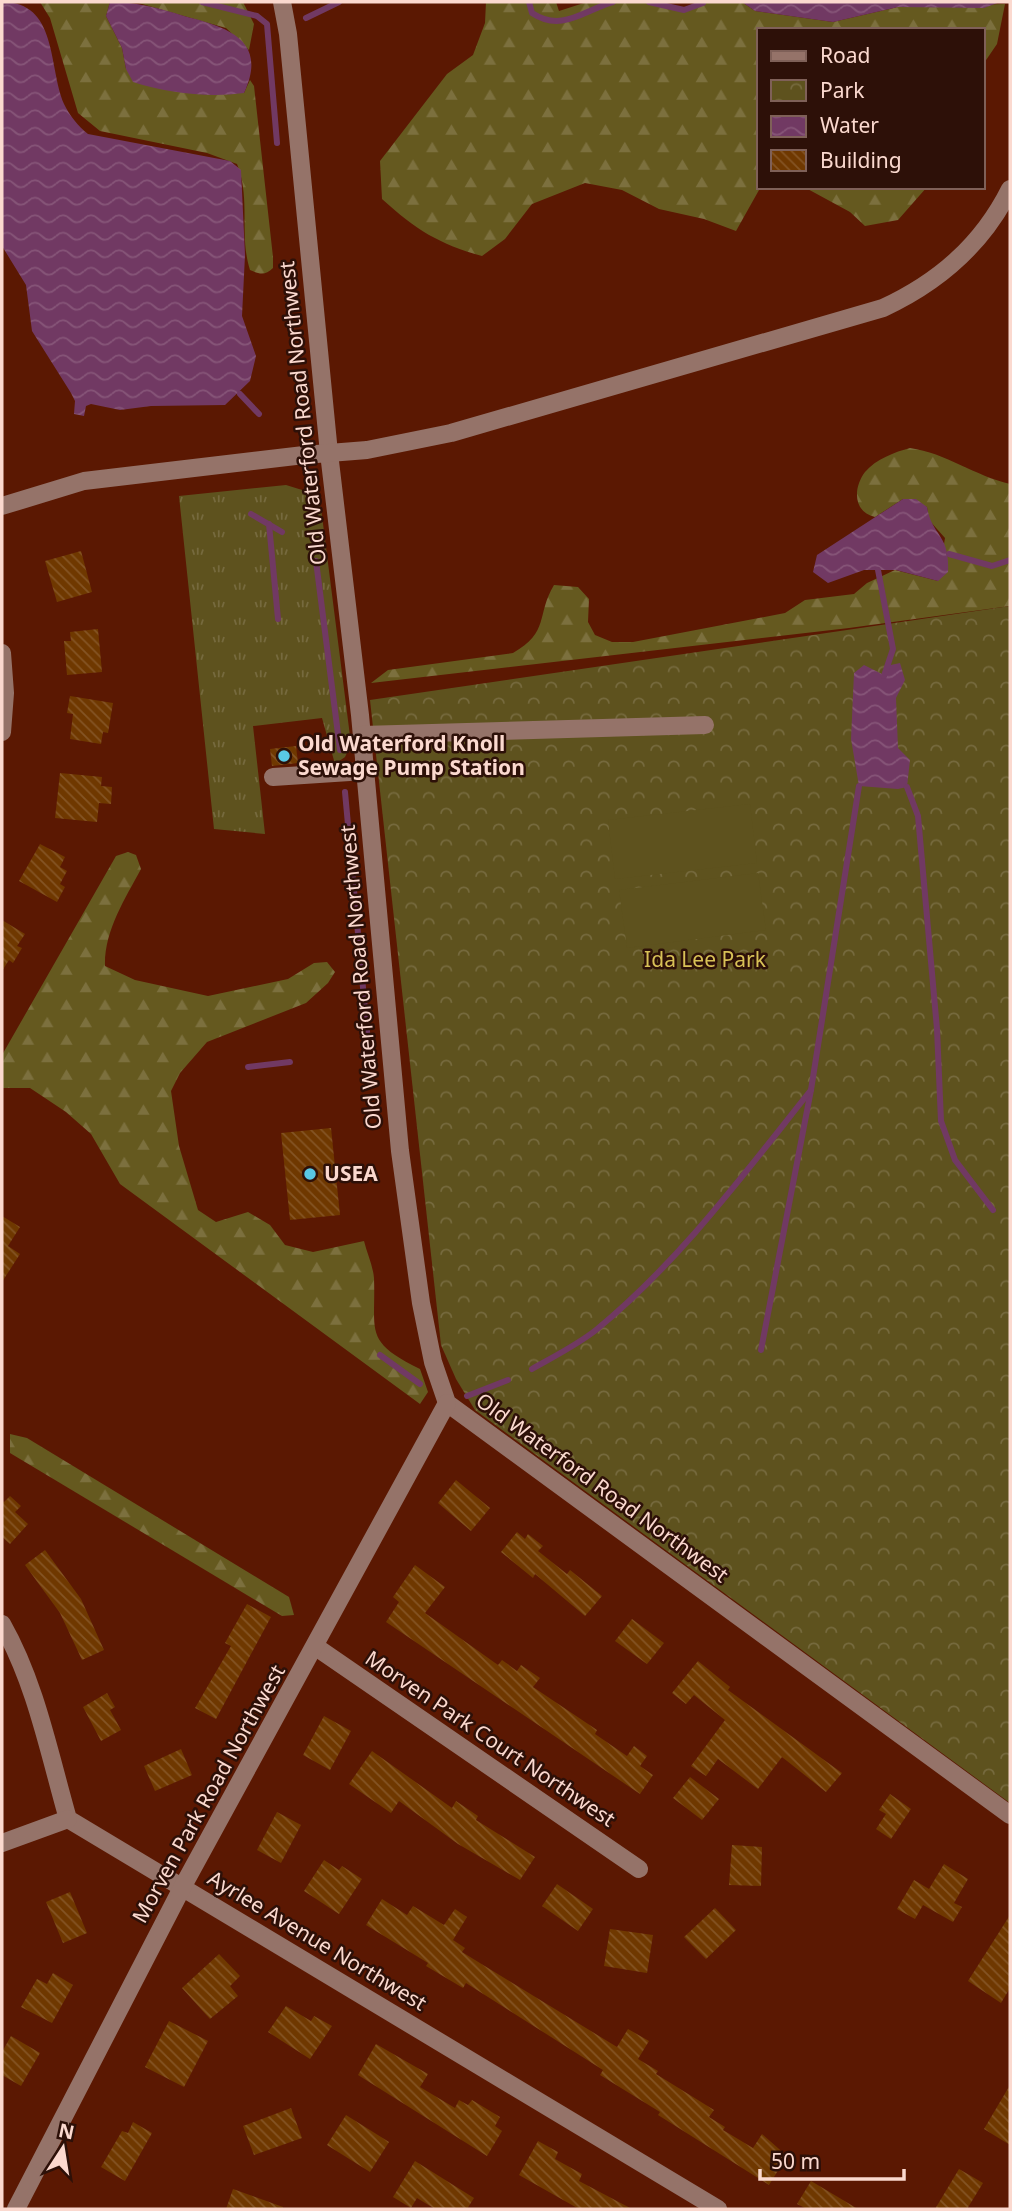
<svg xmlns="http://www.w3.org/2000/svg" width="1012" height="2211" viewBox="0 0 1012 2211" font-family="'Noto Sans',sans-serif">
<defs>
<pattern id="grass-tufts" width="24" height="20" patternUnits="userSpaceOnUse" patternTransform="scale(1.75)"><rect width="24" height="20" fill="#5e521e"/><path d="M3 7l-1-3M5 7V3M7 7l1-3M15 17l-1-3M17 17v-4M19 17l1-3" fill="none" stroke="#766a3e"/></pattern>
<pattern id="forest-firs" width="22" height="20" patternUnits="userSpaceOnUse" patternTransform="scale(1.75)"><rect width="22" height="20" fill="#65591f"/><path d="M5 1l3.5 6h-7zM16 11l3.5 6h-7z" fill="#7c703e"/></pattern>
<pattern id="park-crowns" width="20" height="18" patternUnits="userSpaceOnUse" patternTransform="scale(1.75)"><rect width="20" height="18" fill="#5e521e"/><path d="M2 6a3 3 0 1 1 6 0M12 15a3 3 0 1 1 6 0" fill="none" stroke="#766a3e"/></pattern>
<pattern id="water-waves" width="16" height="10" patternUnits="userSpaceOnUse" patternTransform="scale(1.75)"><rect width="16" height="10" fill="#713963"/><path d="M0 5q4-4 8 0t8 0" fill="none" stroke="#865578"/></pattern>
<pattern id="building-back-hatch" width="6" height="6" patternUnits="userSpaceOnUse" patternTransform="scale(1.75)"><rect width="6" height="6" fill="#6f3800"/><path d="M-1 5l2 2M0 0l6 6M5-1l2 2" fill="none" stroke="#845424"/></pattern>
</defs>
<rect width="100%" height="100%" fill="#5b1802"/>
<path fill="url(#grass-tufts)" d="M 286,485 L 315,494 L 321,508 L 351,744 L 345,757 L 335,764 L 322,718 L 253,726 L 265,834 L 214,829 L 179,496 Z"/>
<g fill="url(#forest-firs)">
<path d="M 40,2 L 110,2 L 106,16 L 122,48 L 126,69 L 244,93 L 250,80 L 254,86 L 273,257 L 273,268 C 265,276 259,274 250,270 C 239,236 251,198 237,164 L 207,153 L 100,131 L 78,113 L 50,18 Z"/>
<path d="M 135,2 L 243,2 L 254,24 L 249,50 L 226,28 Z"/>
<path d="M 486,2 L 556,2 L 559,11 L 587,2 L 653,2 L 684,10 L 707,2 L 742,2 L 755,11 L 833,22 L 898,7 L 1005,4 L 997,44 L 982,66 L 982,30 L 758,30 L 758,187 L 770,187 L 759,190 L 736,231 L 704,219 L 659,209 L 622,190 L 585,183 L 532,204 L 505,239 L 482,256 C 439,244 416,230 382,199 L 380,161 L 447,74 L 473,55 L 485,23 Z"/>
<path d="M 804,187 L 927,187 L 898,220 L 865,226 L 850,212 Z"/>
<path d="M 910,448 C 946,453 975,476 1010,484 L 1010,606 L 849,628 L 371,683 L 388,670 L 513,653 C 550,632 536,615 554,585 L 578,587 L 589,599 L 588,622 L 595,635 L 612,642 L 633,642 L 785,613 L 805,600 L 854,594 L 867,583 L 895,570 L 938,581 L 945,538 L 929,520 L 927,507 L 903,499 L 875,517 C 853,512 853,488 865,472 C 876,459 895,452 910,448 Z"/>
<path d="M 128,852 L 136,855 L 141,869 C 125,899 104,931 105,966 L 135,980 L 208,996 L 288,979 L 314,963 L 327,962 L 335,972 L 328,983 L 306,1003 L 207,1042 L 180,1073 L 171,1091 L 179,1146 L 198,1210 L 216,1222 L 248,1212 L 270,1225 L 285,1245 L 313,1252 L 364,1241 C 367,1253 373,1266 374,1278 C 376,1332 363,1341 420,1369 L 428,1392 L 420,1404 L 120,1184 L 91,1134 L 66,1112 L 30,1088 L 2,1088 L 2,1055 L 116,856 Z"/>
<path d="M 10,1434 L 27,1438 L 289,1597 L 294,1615 L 282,1616 L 10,1453 Z"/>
</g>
<path fill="url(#park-crowns)" d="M 1010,606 L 1010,1803 L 475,1410 L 456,1379 L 441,1345 L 370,700 Z"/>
<g fill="#5e521e">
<path d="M 750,804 L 757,863 L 615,879 L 608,820 Z"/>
<path d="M 758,873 L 766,930 L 627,948 L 619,890 Z"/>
</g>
<g fill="url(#water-waves)">
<path d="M 2,2 C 58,2 48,66 64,104 C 70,116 78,126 88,134 L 230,161 L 241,170 L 245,255 L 242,316 L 256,356 L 250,381 L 225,405 L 151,406 L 120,410 L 91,404 L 86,406 L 84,416 L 74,414 L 75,401 L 71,393 L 32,331 L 26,285 L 2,246 Z"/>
<path d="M 110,2 C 136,2 159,8 184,16 C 226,27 269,39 244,93 C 208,98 168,93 133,82 L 126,69 L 122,48 L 106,16 Z"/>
<path d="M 742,2 L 1000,2 L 984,8 L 898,7 L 833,22 L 755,11 Z"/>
<path d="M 903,499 L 916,499 L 927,507 C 932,537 950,533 948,572 L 938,581 L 896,570 L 864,570 L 828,583 L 813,572 L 817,555 Z"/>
<path d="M 900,663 L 905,680 L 896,698 L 898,748 L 910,760 L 907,787 L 898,789 L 859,786 L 851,739 L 854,673 L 864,665 L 884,675 L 886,666 Z"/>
</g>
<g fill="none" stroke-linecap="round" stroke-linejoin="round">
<g stroke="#713963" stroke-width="6">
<path d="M 202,2 L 257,16 L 267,24 L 277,143"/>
<path d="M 529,2 L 532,13 C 562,33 584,10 613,2"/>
<path d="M 649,2 L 684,10 L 703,3"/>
<path d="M 306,18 L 339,2"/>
<path d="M 240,394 L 259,414"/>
<path d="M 251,514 L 282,532"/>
<path d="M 269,524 L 278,619"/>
<path d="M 949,554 L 992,566 L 1010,560"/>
<path d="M 316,561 L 340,750"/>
<path d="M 878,570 L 893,649 L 884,676"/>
<path d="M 907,787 L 918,816 L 937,1029 L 941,1121 L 955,1160 L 993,1210"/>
<path d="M 345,792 L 368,1042"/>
<path d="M 248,1067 L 290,1062"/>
<path d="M 761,1350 L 811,1090 L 859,786"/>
<path d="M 380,1355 L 420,1384"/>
<path d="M 532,1369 C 553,1357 577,1345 596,1330 C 679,1262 744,1174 811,1090"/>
<path d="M 467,1396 L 508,1380"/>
</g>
</g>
<g fill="url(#building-back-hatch)">
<path d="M 81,551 L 92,592 L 57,602 L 45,561 Z"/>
<path d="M 98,629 L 102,672 L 67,675 L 64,641 L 71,641 L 70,632 Z"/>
<path d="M 70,696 L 113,703 L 108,733 L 103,732 L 101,744 L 70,739 L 73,714 L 67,713 Z"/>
<path d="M 296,746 L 298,763 L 272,766 L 270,749 Z"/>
<path d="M 60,773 L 102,777 L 101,786 L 112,787 L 111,804 L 99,803 L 97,822 L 55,818 Z"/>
<path d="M 40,844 L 65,857 L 60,867 L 67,871 L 60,884 L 65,887 L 57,902 L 19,881 Z"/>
<path d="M 2,920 L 25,934 L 17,946 L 22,948 L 13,963 L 9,960 L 2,971 Z"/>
<path d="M 331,1128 L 340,1215 L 290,1220 L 281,1133 Z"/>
<path d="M 2,1216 L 20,1227 L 8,1246 L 20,1254 L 2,1282 Z"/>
<path d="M 456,1480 L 490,1508 L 471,1531 L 438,1503 Z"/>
<path d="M 10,1496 L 21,1506 L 15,1512 L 28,1524 L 10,1544 L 2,1537 L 2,1500 L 4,1502 Z"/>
<path d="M 517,1532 L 525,1539 L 528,1534 L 543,1546 L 538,1551 L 567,1574 L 570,1570 L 602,1596 L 585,1616 L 535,1574 L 533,1578 L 501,1552 Z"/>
<path d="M 45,1550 L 81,1599 L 104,1650 L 82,1660 L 60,1613 L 25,1565 Z"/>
<path d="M 415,1565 L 445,1587 L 425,1613 L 498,1665 L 502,1660 L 517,1671 L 521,1665 L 540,1678 L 533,1687 L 597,1730 L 595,1734 L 627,1756 L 634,1746 L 647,1756 L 640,1766 L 653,1775 L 640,1794 L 386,1622 L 399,1602 L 393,1597 Z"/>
<path d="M 247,1604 L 271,1617 L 216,1719 L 195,1708 L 231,1646 L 225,1643 Z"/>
<path d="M 632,1619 L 664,1643 L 647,1664 L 615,1641 Z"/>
<path d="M 698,1661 L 730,1687 L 728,1690 L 842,1773 L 826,1792 L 782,1757 L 758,1789 L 718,1759 L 706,1776 L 691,1766 L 725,1720 L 694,1695 L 686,1704 L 672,1693 Z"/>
<path d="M 107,1693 L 115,1707 L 110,1710 L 121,1730 L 101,1741 L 83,1707 Z"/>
<path d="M 324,1716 L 351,1731 L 330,1770 L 303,1755 Z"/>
<path d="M 181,1749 L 192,1775 L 155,1791 L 144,1766 Z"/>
<path d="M 372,1751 L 452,1808 L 456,1801 L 478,1816 L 476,1820 L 535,1857 L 520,1880 L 458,1844 L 399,1801 L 391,1813 L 349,1784 Z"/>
<path d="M 690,1777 L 719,1799 L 702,1820 L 673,1798 Z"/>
<path d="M 890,1794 L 911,1809 L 891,1839 L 876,1829 L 886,1814 L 879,1810 Z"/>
<path d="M 277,1812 L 301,1825 L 281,1863 L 257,1850 Z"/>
<path d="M 732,1845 L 762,1847 L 761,1886 L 729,1885 Z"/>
<path d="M 324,1860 L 339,1870 L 342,1866 L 362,1879 L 339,1914 L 304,1891 Z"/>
<path d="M 944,1864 L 968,1879 L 954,1903 L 962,1907 L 953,1922 L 923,1905 L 915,1919 L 897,1909 L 914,1880 L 929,1889 Z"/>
<path d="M 557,1884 L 593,1909 L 578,1931 L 542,1906 Z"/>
<path d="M 70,1892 L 87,1933 L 63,1943 L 46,1902 Z"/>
<path d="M 382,1899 L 407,1915 L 413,1906 L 444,1925 L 455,1909 L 467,1917 L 453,1940 L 465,1948 L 462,1952 L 617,2047 L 628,2029 L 649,2041 L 638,2059 L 658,2071 L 656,2074 L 714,2110 L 709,2117 L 725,2127 L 723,2130 L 753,2148 L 762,2134 L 787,2156 L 769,2185 L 658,2115 L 660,2112 L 600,2075 L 603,2070 L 466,1983 L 463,1988 L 426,1966 L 428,1963 L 366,1925 Z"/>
<path d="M 715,1908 L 736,1930 L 706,1959 L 684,1937 Z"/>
<path d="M 1010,1915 L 1010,1988 L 1001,2003 L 968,1981 Z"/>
<path d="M 610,1929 L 653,1935 L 647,1973 L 604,1966 Z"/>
<path d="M 219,1954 L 240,1976 L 230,1986 L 238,1996 L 210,2019 L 182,1988 Z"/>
<path d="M 53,1973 L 73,1985 L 52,2023 L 21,2007 L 37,1979 L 47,1984 Z"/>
<path d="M 286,2006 L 311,2021 L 314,2016 L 332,2026 L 310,2059 L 268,2032 Z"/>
<path d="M 169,2021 L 208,2041 L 184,2087 L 145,2067 Z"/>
<path d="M 11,2036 L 40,2053 L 21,2086 L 2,2075 L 2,2052 Z"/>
<path d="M 376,2044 L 428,2074 L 420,2087 L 455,2108 L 459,2100 L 468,2105 L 472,2100 L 500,2117 L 495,2126 L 502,2131 L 487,2156 L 358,2075 Z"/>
<path d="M 1010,2085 L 1010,2145 L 984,2129 Z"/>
<path d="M 291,2108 L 302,2138 L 254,2155 L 243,2126 Z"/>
<path d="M 346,2115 L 389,2142 L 370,2172 L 327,2145 Z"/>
<path d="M 133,2122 L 152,2133 L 125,2181 L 101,2167 L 122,2131 L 128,2133 Z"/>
<path d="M 538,2141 L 558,2152 L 555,2159 L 582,2174 L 579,2181 L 632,2209 L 579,2209 L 519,2175 Z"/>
<path d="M 415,2161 L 474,2198 L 467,2209 L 435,2209 L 417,2198 L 411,2208 L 393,2197 Z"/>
<path d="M 959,2169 L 983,2183 L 967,2209 L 935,2209 Z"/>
<path d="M 811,2181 L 858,2209 L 807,2209 L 797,2204 Z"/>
<path d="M 233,2189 L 283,2207 L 283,2209 L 226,2209 Z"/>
</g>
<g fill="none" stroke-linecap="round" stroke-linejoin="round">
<g stroke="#957369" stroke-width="18">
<path d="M 282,2 L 288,34 L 329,453 L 360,715 L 400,1151 L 421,1303 L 433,1362 L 447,1403 L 1010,1815"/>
<path d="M 2,506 L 84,481 L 304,455 L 367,450 L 451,433 L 883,308 C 939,282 982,245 1010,189"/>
<path d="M 2,653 L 5,693 L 2,732"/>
<path d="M 362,735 L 705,725"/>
<path d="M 273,777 L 365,771"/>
<path d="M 2,1624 C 36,1684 49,1753 68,1819 L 718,2209"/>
<path d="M 316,1647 L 639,1869"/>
<path d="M 2,1843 L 68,1819"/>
<path d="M 16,2209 L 183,1886 L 447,1403"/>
</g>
</g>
<g fill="#59c8e4" stroke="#2d1008" stroke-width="2.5">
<circle cx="284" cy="756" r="7"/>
<circle cx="310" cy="1174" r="7"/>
</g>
<g text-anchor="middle" stroke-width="5" stroke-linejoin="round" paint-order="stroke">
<g font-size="21" fill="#fbd9cf" stroke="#2d1008">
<text transform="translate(303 413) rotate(-96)" y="7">Old Waterford Road Northwest</text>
<text transform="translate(361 977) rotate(-95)" y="7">Old Waterford Road Northwest</text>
<text transform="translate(602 1488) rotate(36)" y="7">Old Waterford Road Northwest</text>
<text transform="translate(490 1739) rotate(34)" y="7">Morven Park Court Northwest</text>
<text transform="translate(209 1794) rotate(-61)" y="7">Morven Park Road Northwest</text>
<text transform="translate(317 1941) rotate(31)" y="7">Ayrlee Avenue Northwest</text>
</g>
<g font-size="21" font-weight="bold" fill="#fbd9cf" stroke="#2d1008" text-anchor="start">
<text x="298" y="751">Old Waterford Knoll<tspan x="298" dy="24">Sewage Pump Station</tspan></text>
<text x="324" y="1181">USEA</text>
</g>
<g font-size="21" fill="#d8c157" stroke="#2d1008">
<text x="705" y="967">Ida Lee Park</text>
</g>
</g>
<rect width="1012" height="2211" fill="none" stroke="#fbd9cf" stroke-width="7"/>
<rect x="757" y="28" width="228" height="161" fill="#2d1008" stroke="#7f6058" stroke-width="2"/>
<rect x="771" y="51" width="35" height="10" fill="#957369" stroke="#7f6058" stroke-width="2"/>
<text x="820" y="63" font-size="21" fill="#fbd9cf">Road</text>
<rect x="771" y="80" width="35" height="21" fill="url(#park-crowns)" stroke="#7f6058" stroke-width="2"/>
<text x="820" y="98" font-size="21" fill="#fbd9cf">Park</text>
<rect x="771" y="116" width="35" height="21" fill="url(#water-waves)" stroke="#7f6058" stroke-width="2"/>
<text x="820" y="133" font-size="21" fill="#fbd9cf">Water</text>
<rect x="771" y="150" width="35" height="21" fill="url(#building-back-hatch)" stroke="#7f6058" stroke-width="2"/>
<text x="820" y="168" font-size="21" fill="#fbd9cf">Building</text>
<g transform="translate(63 2148) rotate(12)" stroke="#2d1008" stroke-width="5" paint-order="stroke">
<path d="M0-5L12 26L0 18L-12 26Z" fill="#fbd9cf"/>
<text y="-10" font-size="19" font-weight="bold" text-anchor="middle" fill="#fbd9cf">N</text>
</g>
<path d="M760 2169v10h144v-10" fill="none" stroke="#fbd9cf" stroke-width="3.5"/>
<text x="771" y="2169" font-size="21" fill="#fbd9cf" stroke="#2d1008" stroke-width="5" paint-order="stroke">50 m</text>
</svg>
